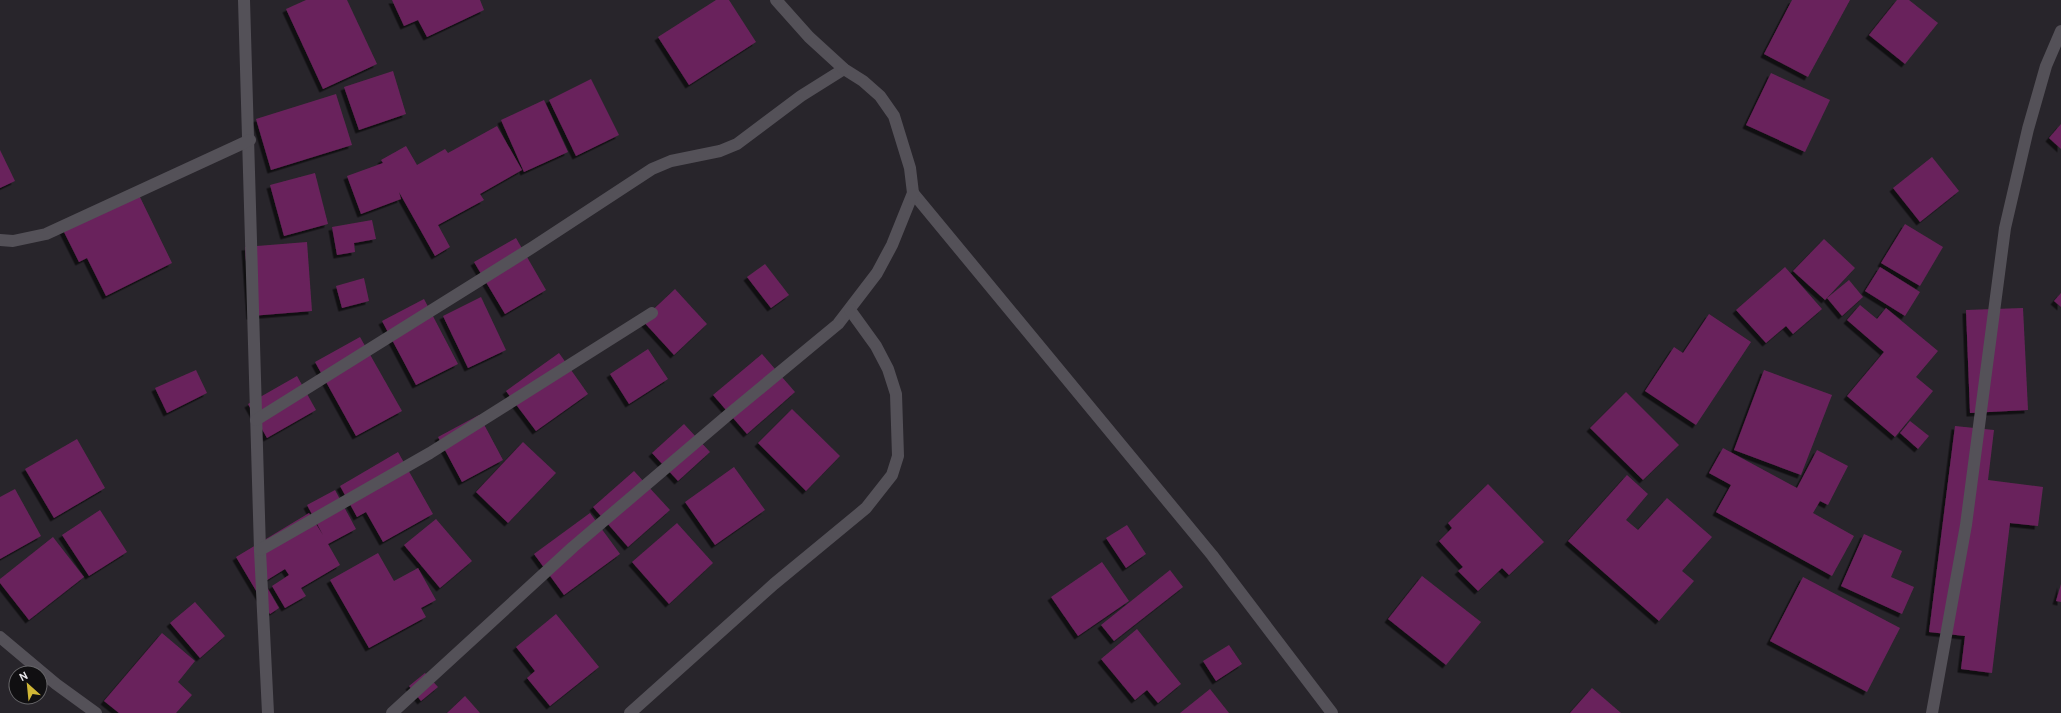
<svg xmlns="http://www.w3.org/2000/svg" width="2061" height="713" viewBox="0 0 2061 713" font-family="Cabin,sans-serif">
<defs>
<filter id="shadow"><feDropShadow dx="-3.5" dy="3.5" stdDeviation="0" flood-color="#0009"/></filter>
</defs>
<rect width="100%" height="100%" fill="#28252b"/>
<g fill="#69245b" filter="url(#shadow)">
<path d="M 306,0 L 347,0 L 377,64 L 323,89 L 286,9 Z"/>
<path d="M 392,0 L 480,0 L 484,10 L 427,37 L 418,20 L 404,26 Z"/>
<path d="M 716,0 L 729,0 L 756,42 L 689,85 L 658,37 Z"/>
<path d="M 1792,0 L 1850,0 L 1808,77 L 1764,54 Z"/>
<path d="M 1897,0 L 1909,0 L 1938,23 L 1905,64 L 1869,35 Z"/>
<path d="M 393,71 L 406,114 L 359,130 L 344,87 Z"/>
<path d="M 1771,73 L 1830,100 L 1805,152 L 1746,125 Z"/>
<path d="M 591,79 L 619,135 L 576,156 L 549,100 Z"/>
<path d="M 336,94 L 352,145 L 271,170 L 256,119 Z"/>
<path d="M 544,100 L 568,152 L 524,172 L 501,120 Z"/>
<path d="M 2061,124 L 2061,149 L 2049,138 Z"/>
<path d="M 497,126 L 522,170 L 480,194 L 484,200 L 438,225 L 450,247 L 435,256 L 399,192 L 401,199 L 361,214 L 347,176 L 383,163 L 381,160 L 406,146 L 417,165 L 445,149 L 448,153 Z"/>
<path d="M 0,150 L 15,181 L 0,188 Z"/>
<path d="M 1932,157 L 1959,191 L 1920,222 L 1893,188 Z"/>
<path d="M 315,173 L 328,224 L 284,236 L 270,185 Z"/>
<path d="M 138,193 L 172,263 L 106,296 L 87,258 L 79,262 L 63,230 Z"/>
<path d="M 372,220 L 376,239 L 354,243 L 355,252 L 337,255 L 332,227 Z"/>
<path d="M 1905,224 L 1943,247 L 1920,286 L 1881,263 Z"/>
<path d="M 516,238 L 546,290 L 505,314 L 474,262 Z"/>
<path d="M 1824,239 L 1855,268 L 1825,300 L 1793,271 Z"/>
<path d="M 307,242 L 312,311 L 250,316 L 245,247 Z"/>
<path d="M 765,264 L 789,295 L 771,308 L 747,277 Z"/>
<path d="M 1785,267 L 1822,309 L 1793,334 L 1786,326 L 1766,343 L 1736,310 Z"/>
<path d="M 1880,267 L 1920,292 L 1905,316 L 1865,291 Z"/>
<path d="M 364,278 L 369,301 L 342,308 L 336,286 Z"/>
<path d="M 1849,280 L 1863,297 L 1842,316 L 1827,298 Z"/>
<path d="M 675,289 L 707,324 L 674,355 L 642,320 Z"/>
<path d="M 2061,293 L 2061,307 L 2054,301 Z"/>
<path d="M 481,297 L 506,350 L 468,368 L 443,316 Z"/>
<path d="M 424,299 L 458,364 L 416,385 L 382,321 Z"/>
<path d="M 1860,305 L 1877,319 L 1886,308 L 1938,351 L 1916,377 L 1933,391 L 1895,437 L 1847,396 L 1884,352 L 1847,320 Z"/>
<path d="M 2023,308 L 2028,410 L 1970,413 L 1966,310 Z"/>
<path d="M 1709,314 L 1751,342 L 1696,425 L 1645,391 L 1674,347 L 1683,353 Z"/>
<path d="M 360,337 L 402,411 L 356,436 L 315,362 Z"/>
<path d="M 648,349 L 668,379 L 629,404 L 610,374 Z"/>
<path d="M 559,353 L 588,394 L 536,431 L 506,391 Z"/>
<path d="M 762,354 L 795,392 L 747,434 L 713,395 Z"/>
<path d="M 196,370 L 207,393 L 167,413 L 155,388 Z"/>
<path d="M 1764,370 L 1832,395 L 1801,475 L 1734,450 Z"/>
<path d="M 297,376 L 316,410 L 267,438 L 248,404 Z"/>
<path d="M 1626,392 L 1679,445 L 1643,480 L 1590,428 Z"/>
<path d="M 792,409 L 840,456 L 806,491 L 758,443 Z"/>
<path d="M 479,415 L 503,460 L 462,482 L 438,437 Z"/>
<path d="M 1910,421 L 1929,436 L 1918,449 L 1900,433 Z"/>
<path d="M 684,424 L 710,452 L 678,481 L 652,453 Z"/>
<path d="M 1955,426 L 1994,430 L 1988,480 L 2043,487 L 2038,526 L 2010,523 L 1992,673 L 1961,669 L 1965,636 L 1929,632 Z"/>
<path d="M 77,439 L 105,488 L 54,518 L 25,469 Z"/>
<path d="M 523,442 L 556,473 L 508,523 L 476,492 Z"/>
<path d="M 1723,448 L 1797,488 L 1817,450 L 1848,466 L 1828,505 L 1820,501 L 1813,513 L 1854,536 L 1832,576 L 1716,512 L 1731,485 L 1709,473 Z"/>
<path d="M 398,452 L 433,514 L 383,542 L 366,512 L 357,517 L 340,486 Z"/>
<path d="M 734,467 L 765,510 L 715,545 L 685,502 Z"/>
<path d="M 634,471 L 670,510 L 628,547 L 593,507 Z"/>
<path d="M 1627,475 L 1648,494 L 1626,520 L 1638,530 L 1667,498 L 1712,537 L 1682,571 L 1694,581 L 1659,621 L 1568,541 Z"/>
<path d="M 1488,484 L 1544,542 L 1509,575 L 1502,568 L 1478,591 L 1458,571 L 1463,567 L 1439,541 L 1452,528 L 1448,523 Z"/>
<path d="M 15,489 L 41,536 L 0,559 L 0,497 Z"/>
<path d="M 335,490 L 356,529 L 328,544 L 340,565 L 301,588 L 306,596 L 285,608 L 272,586 L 289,575 L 285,569 L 264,582 L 279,608 L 270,614 L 236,557 L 309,513 L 323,535 L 307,505 Z"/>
<path d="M 100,510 L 127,552 L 89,576 L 62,535 Z"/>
<path d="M 590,513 L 620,554 L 564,595 L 534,554 Z"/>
<path d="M 436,519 L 472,561 L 440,588 L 404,545 Z"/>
<path d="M 677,523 L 713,563 L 669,604 L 632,562 Z"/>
<path d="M 1127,525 L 1146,554 L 1126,568 L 1106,538 Z"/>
<path d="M 1864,534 L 1902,551 L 1891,577 L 1914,587 L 1902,614 L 1841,586 Z"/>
<path d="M 53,537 L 84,577 L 29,620 L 0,583 L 0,579 Z"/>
<path d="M 378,553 L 394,581 L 418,568 L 436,600 L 421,608 L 426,617 L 369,648 L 330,580 Z"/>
<path d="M 1102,562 L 1129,601 L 1078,636 L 1051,597 Z"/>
<path d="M 1170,570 L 1183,587 L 1114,641 L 1101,625 Z"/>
<path d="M 1422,576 L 1481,622 L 1446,665 L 1388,619 Z"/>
<path d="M 1803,577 L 1900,628 L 1867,692 L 1770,641 Z"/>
<path d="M 2061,584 L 2061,602 L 2056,601 Z"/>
<path d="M 195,602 L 225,636 L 200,658 L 170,623 Z"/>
<path d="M 556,614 L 599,667 L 550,706 L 527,678 L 535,671 L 516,647 Z"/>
<path d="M 1137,629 L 1181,684 L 1158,703 L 1147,690 L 1135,700 L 1101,659 Z"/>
<path d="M 162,633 L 195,661 L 178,682 L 192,695 L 176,713 L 119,713 L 104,701 Z"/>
<path d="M 1229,645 L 1242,664 L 1216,681 L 1203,661 Z"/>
<path d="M 425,673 L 438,687 L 421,701 L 409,686 Z"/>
<path d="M 1592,688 L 1621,713 L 1570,713 Z"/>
<path d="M 1210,689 L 1229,713 L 1180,713 Z"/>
<path d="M 465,696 L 480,713 L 447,713 Z"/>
</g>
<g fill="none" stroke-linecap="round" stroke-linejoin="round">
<g stroke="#545158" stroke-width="12">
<path d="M 244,0 L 260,550 L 268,713"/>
<path d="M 913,193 L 1212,555 L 1332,713"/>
<path d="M 0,240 L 13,241 L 46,234 L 250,140"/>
<path d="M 256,420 L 533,247 L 652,169 L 671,161 L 720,151 L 737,144 L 801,96 L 844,69"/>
<path d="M 260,550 L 430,453 L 652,313"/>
<path d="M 0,637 L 56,684 L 96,713"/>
<path d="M 392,713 L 573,547 L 728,415 L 838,324 L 877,273 L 892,245 L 913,193 L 910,168 L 894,116 L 880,96 L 863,81 L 844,69 L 809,37 L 776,0"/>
<path d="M 630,713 L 774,584 L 866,508 L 892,475 L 898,456 L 896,394 L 888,369 L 876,346 L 850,310"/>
<path d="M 1932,713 L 1966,525 L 2005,228 L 2028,129 L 2046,66 L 2061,31"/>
</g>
</g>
<g transform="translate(28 685) rotate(333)"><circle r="19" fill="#100f11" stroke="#666568"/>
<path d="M0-3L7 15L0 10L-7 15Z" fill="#d0b736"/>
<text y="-6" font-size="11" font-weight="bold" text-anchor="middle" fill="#e8e6ea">N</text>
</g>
</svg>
